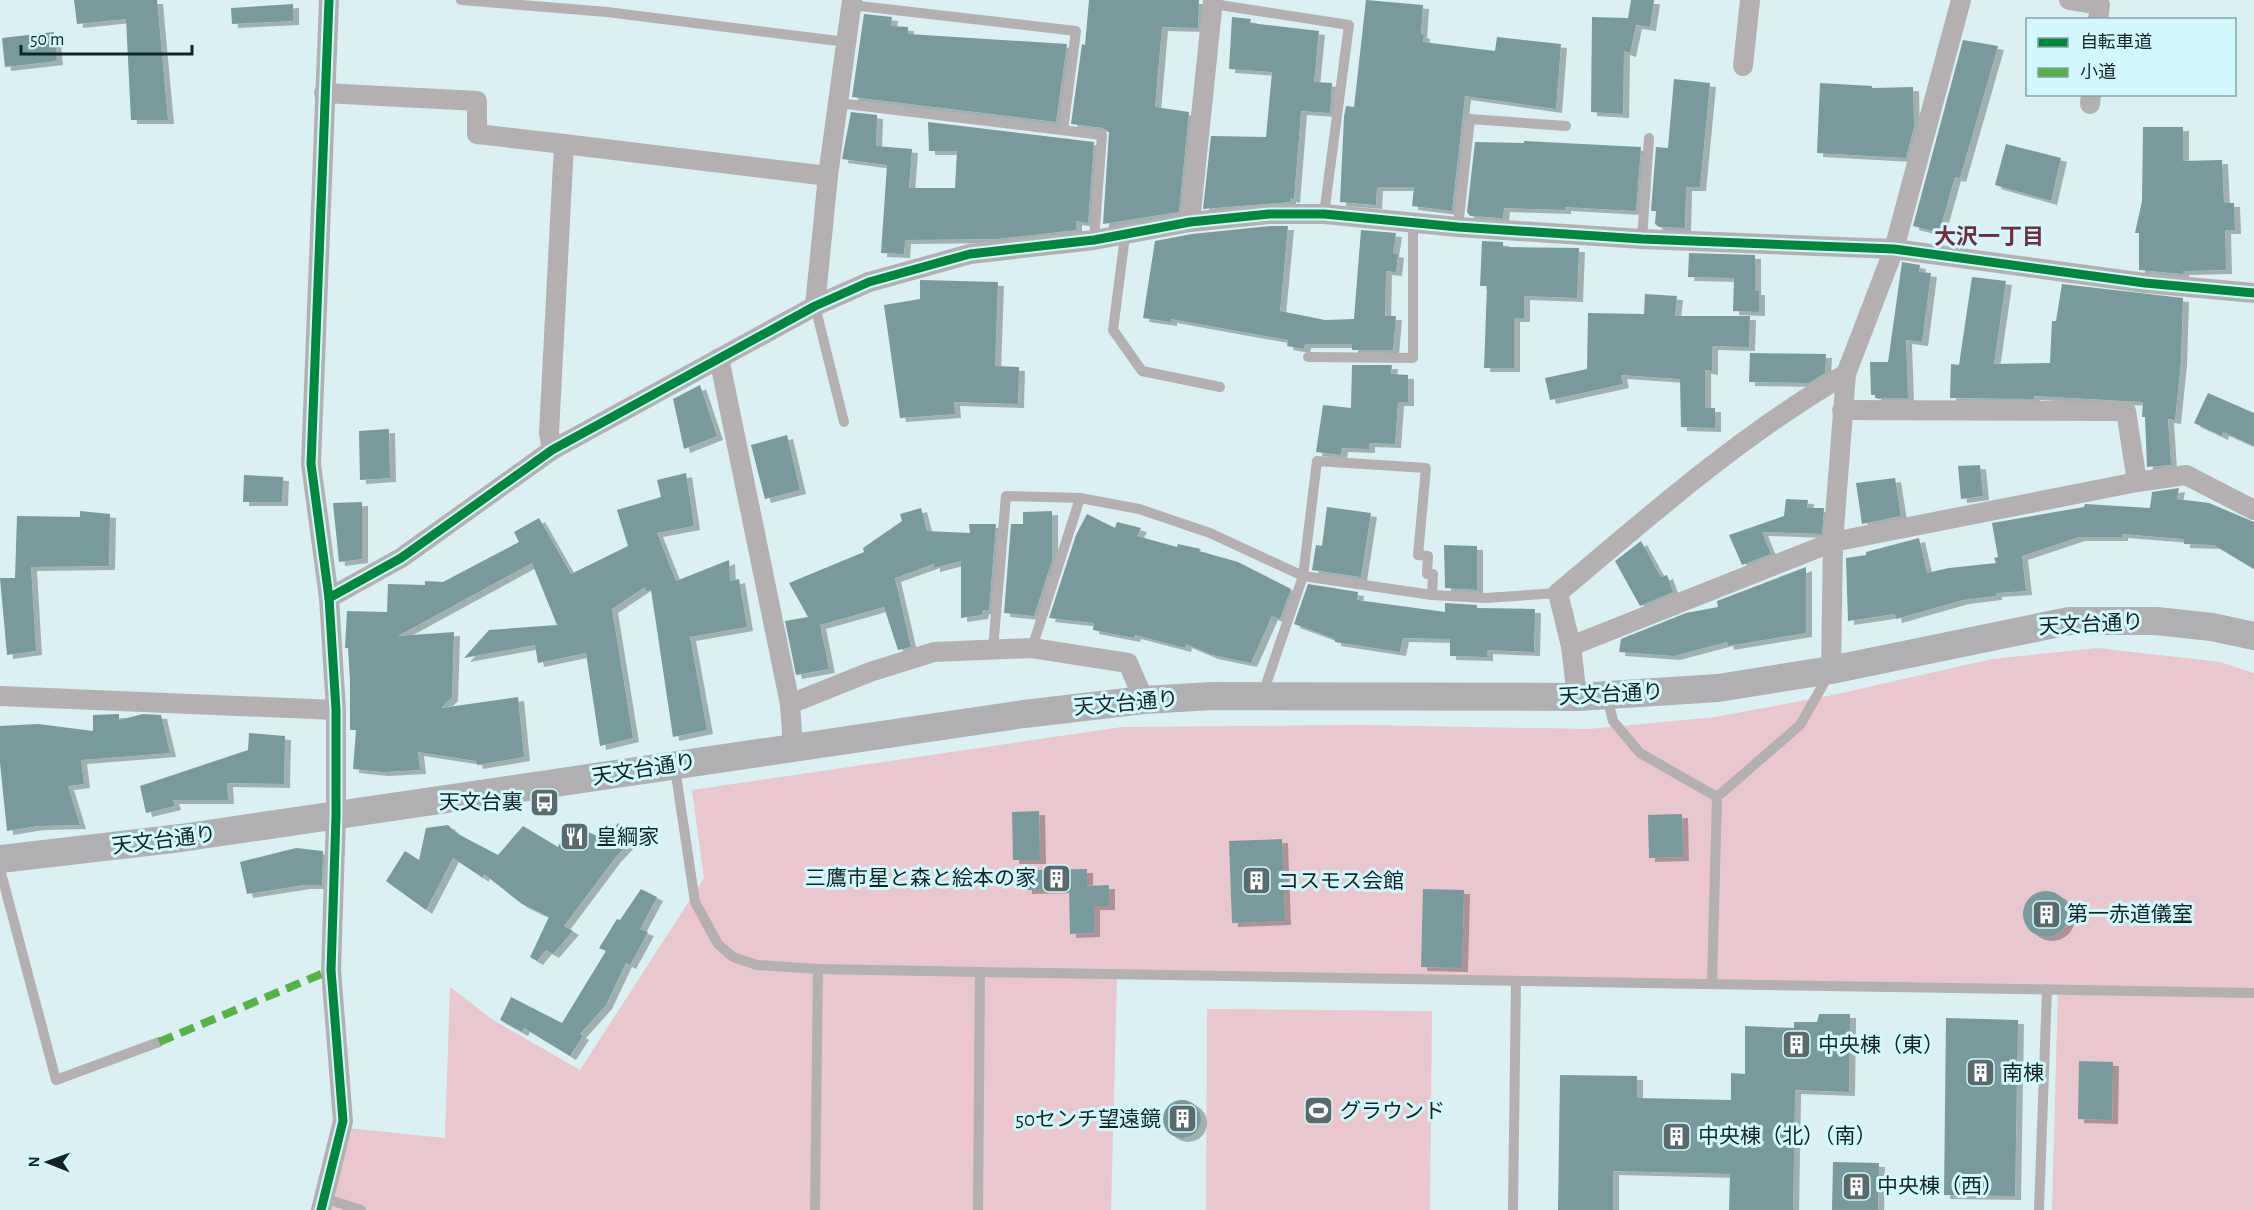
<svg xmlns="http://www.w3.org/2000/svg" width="2254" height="1210" viewBox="0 0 2254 1210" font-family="'Alegreya Sans','Noto Sans JP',sans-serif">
<defs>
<filter id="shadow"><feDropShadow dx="6" dy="4" stdDeviation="0" flood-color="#0004"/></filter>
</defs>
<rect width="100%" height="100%" fill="#daf0f2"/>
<g fill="#eac6ce">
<path d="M 2098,648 L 2220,662 L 2254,673 L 2254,1210 L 2052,1210 L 2058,989 L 1117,977 L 1111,1210 L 326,1210 L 347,1128 L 445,1138 L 450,987 L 493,1020 L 580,1070 L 704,878 L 692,790 L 1122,727 L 1362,725 L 1589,729 L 1715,717 L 1833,695 L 1992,659 Z"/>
<path d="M 1207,1009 L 1432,1011 L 1430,1210 L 1206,1210 Z"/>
</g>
<g fill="#799a9c" filter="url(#shadow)">
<path d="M 74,0 L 157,0 L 168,120 L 131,120 L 126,19 L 77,24 Z"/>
<path d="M 1089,0 L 1199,0 L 1198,28 L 1162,27 L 1155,107 L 1189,112 L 1179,212 L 1103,224 L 1109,132 L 1103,128 L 1071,124 L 1082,44 L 1085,45 Z"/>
<path d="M 1366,0 L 1423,5 L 1421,34 L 1424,35 L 1423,42 L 1495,51 L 1497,37 L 1561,44 L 1556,109 L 1465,96 L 1452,211 L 1412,206 L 1414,187 L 1377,187 L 1376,205 L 1340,202 L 1344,117 L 1346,106 L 1354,107 Z"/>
<path d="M 1631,0 L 1654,0 L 1650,27 L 1636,25 L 1630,53 L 1624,51 L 1623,114 L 1591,112 L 1592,17 L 1628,18 Z"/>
<path d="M 293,4 L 293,21 L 232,24 L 231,8 Z"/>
<path d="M 864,14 L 892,17 L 891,26 L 908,27 L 908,34 L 1067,44 L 1056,122 L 852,97 Z"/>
<path d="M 1232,17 L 1251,19 L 1250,23 L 1319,31 L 1314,82 L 1332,83 L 1330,113 L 1301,111 L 1294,199 L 1290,198 L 1290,202 L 1203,209 L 1211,136 L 1266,137 L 1272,72 L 1229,69 Z"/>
<path d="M 54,32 L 57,61 L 5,67 L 2,38 Z"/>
<path d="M 1963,40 L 1998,46 L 1960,178 L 1955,177 L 1939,233 L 1913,226 Z"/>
<path d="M 1674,79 L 1710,83 L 1700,187 L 1686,187 L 1685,228 L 1659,227 L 1655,224 L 1656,211 L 1651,211 L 1656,147 L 1668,148 Z"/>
<path d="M 1820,83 L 1872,86 L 1872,88 L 1913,87 L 1914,127 L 1906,158 L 1817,153 Z"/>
<path d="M 851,112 L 877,115 L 876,146 L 912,149 L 909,188 L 955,188 L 957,151 L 929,151 L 928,122 L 1094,142 L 1088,223 L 1076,221 L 1076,230 L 997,239 L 905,240 L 904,254 L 881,253 L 887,165 L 842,159 Z"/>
<path d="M 2143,127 L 2183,127 L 2183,161 L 2222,160 L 2224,203 L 2234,203 L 2235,230 L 2225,230 L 2226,270 L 2183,271 L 2183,274 L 2139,270 L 2139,233 L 2135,233 L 2142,201 Z"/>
<path d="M 1524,141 L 1641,147 L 1636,211 L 1565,207 L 1565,210 L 1504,208 L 1503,218 L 1470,216 L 1467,212 L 1475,142 L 1524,143 Z"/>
<path d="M 2006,144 L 2061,158 L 2051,201 L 1995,185 Z"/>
<path d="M 1270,226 L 1288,226 L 1280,311 L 1325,320 L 1354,319 L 1361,230 L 1396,233 L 1393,253 L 1398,254 L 1396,272 L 1386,271 L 1385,316 L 1396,316 L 1393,350 L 1352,350 L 1352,344 L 1305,344 L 1304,349 L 1287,346 L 1288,340 L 1171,319 L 1171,322 L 1143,318 L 1155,241 L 1192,234 Z"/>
<path d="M 1482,241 L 1503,242 L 1503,247 L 1579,248 L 1577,298 L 1524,296 L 1524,318 L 1514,318 L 1514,368 L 1484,368 L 1487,286 L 1480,286 Z"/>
<path d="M 1689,253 L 1755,255 L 1755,291 L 1759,291 L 1759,312 L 1733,311 L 1734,278 L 1688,277 Z"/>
<path d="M 1902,262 L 1920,265 L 1919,272 L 1931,273 L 1922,342 L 1906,340 L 1908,398 L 1875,398 L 1875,395 L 1871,395 L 1870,362 L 1888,362 Z"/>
<path d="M 1972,277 L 2006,281 L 1994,364 L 2050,363 L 2052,321 L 2056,321 L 2062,284 L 2183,298 L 2181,361 L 2175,420 L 2168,419 L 2171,465 L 2147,467 L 2145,417 L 2142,417 L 2143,402 L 2034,396 L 2034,399 L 1950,398 L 1951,364 L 1959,365 Z"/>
<path d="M 920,280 L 998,282 L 995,366 L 1019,367 L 1018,404 L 954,402 L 955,414 L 900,418 L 884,305 L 920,299 Z"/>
<path d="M 1645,294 L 1677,296 L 1675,316 L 1750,316 L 1749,347 L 1712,346 L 1712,371 L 1705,370 L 1705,408 L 1715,408 L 1715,428 L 1681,427 L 1680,379 L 1621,375 L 1623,384 L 1550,400 L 1545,378 L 1587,369 L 1588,313 L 1644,314 Z"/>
<path d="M 1750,353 L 1826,354 L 1825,373 L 1809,383 L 1749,382 Z"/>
<path d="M 1352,365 L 1392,365 L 1391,374 L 1408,375 L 1408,402 L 1398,402 L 1395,444 L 1369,443 L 1369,449 L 1342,448 L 1341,455 L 1316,452 L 1323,405 L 1351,408 Z"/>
<path d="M 700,385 L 717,436 L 684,449 L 673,399 Z"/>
<path d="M 2208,393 L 2254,413 L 2254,446 L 2223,432 L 2222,436 L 2194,423 Z"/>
<path d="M 389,429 L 390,478 L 360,480 L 359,431 Z"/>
<path d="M 787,435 L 800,490 L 765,499 L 751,445 Z"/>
<path d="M 1980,465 L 1983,496 L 1961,499 L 1958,466 Z"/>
<path d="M 686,473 L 694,526 L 657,533 L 676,581 L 729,560 L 730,581 L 739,579 L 747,627 L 690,637 L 707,730 L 673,737 L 651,590 L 646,592 L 645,587 L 612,609 L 633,738 L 600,746 L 586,653 L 538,663 L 535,645 L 464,658 L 489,630 L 557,625 L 532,563 L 398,636 L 454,632 L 452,697 L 441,708 L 518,697 L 524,757 L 477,765 L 476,761 L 418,752 L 420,770 L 382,772 L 353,769 L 356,730 L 350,730 L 350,680 L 348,648 L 345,648 L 347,611 L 387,612 L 388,584 L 425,585 L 425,581 L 443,582 L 519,542 L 514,532 L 539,518 L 571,574 L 628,546 L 617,510 L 661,497 L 657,480 Z"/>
<path d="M 244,475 L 283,477 L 282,502 L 243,502 Z"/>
<path d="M 1895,478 L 1901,516 L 1862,524 L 1856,483 Z"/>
<path d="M 2179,488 L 2177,499 L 2209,503 L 2254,522 L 2254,569 L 2214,545 L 2184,544 L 2184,539 L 2122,534 L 2122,537 L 2079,537 L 2022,556 L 2026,591 L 1996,593 L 1996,596 L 1963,600 L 1896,619 L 1895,614 L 1848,621 L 1846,558 L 1866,555 L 1866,552 L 1919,538 L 1927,573 L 1949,568 L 1996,563 L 1994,558 L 1998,557 L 1992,523 L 2084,507 L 2085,504 L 2150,508 L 2152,492 Z"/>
<path d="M 1786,499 L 1808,500 L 1807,508 L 1824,508 L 1822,534 L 1762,532 L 1771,554 L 1742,565 L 1729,535 L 1784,516 Z"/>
<path d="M 362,502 L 362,559 L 339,562 L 333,503 Z"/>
<path d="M 1327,507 L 1371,513 L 1361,577 L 1312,570 L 1316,545 L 1322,546 Z"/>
<path d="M 921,508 L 927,531 L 970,533 L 969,524 L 996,524 L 989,611 L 983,610 L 982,615 L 961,618 L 961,561 L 934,568 L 934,564 L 895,578 L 911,647 L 898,650 L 884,607 L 820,625 L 829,669 L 796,675 L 785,621 L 808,617 L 789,583 L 864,552 L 863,548 L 902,521 L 900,514 Z"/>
<path d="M 80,511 L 110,514 L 109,566 L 31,567 L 36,651 L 7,655 L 0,578 L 15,578 L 17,516 L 80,517 Z"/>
<path d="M 1052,511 L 1052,561 L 1034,616 L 1004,613 L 1011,524 L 1023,524 L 1023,512 Z"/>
<path d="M 1087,514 L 1115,528 L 1117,522 L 1141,528 L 1137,536 L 1177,547 L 1178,544 L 1201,549 L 1199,551 L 1238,562 L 1291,589 L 1280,619 L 1272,616 L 1251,663 L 1212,655 L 1186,644 L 1185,648 L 1135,635 L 1134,638 L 1093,630 L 1094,623 L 1049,618 L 1076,535 Z"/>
<path d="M 1641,541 L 1661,577 L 1667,575 L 1673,592 L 1640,606 L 1615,561 Z"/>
<path d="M 1444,545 L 1477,546 L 1477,590 L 1445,588 Z"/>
<path d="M 1806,567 L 1806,633 L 1728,646 L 1727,642 L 1674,656 L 1619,652 L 1621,639 L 1686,613 L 1718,607 L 1717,601 Z"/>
<path d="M 1308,584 L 1358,592 L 1357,600 L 1445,612 L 1445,603 L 1477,605 L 1477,608 L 1535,609 L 1534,652 L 1487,650 L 1487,657 L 1450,656 L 1450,639 L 1403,638 L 1400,652 L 1335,642 L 1335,639 L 1294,624 Z"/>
<path d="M 119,714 L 119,720 L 143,714 L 161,715 L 170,753 L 81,760 L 84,784 L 68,786 L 80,825 L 38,826 L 7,831 L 0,763 L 0,726 L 38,724 L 93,731 L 93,715 Z"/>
<path d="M 249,733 L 285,736 L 284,784 L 227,783 L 228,800 L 173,800 L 175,806 L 146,813 L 140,786 L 248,750 Z"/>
<path d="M 1039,811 L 1040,860 L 1013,860 L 1012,812 Z"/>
<path d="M 1682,814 L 1683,857 L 1649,858 L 1648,815 Z"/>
<path d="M 618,823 L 634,838 L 615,858 L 564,926 L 573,931 L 553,954 L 546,950 L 537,961 L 530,957 L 549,917 L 522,904 L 484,874 L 483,878 L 453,858 L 426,910 L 386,881 L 405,851 L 419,860 L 426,828 L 448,825 L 456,833 L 498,855 L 523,826 L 558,847 L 570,824 L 606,840 Z"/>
<path d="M 1282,839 L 1285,921 L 1232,923 L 1229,841 Z"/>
<path d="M 296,848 L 323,851 L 322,885 L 304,885 L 247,894 L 240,862 Z"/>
<path d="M 1087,869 L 1087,886 L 1109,885 L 1109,906 L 1094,906 L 1094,933 L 1070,934 L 1069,889 L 1026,890 L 1026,870 Z"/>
<path d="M 641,889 L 657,897 L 640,929 L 648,932 L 630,965 L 626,963 L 606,1005 L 580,1034 L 583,1036 L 570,1056 L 524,1028 L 522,1032 L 500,1020 L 511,997 L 562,1023 L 606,951 L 599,948 L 617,919 L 620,920 Z"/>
<path d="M 1423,889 L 1464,890 L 1462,968 L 1421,967 Z"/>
<circle cx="2046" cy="914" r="23"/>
<path d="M 1819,1014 L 1850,1014 L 1849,1092 L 1795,1090 L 1793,1210 L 1729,1210 L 1730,1174 L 1613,1171 L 1613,1210 L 1558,1210 L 1560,1075 L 1637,1076 L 1637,1098 L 1731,1100 L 1731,1073 L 1745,1074 L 1745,1026 L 1794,1028 L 1794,1022 L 1817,1022 Z"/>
<path d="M 1946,1018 L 2018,1020 L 2015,1196 L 1944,1195 Z"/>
<path d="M 2079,1061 L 2113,1062 L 2112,1120 L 2078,1119 Z"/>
<circle cx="1182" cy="1119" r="19"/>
<path d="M 1833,1162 L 1879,1163 L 1878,1210 L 1832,1210 Z"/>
</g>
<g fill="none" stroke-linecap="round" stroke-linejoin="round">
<g stroke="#b4afb1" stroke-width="10">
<path d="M 461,0 L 607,12 L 846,42"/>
<path d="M 1213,4 L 1349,25 L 1324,214"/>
<path d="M 851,5 L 1076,31 L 1063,130"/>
<path d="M 838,103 L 1102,135 L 1094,240"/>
<path d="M 1458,227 L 1470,119 L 1566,126"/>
<path d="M 1125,236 L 1113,330 L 1142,371 L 1220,387"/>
<path d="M 1642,239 L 1649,138"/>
<path d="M 815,306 L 844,422"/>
<path d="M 1308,357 L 1413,358 L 1413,223"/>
<path d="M 1032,648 L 1080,498"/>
<path d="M 993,649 L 1006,496 L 1080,498 L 1139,509 L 1210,533 L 1303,576 L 1432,595 L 1486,598 L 1558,593"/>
<path d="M 1263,693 L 1303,576 L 1317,461 L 1426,468 L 1418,555 L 1428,556 L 1427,574 L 1433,574 L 1432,595"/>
<path d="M 1607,696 L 1613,721 L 1640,753 L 1717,797"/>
<path d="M 675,768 L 695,902 L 718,944 L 733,957 L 757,965 L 818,969 L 980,972 L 978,1210"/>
<path d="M 0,869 L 56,1080 L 159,1042"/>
<path d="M 980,972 L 2254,993"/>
<path d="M 1712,984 L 1717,797 L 1800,725 L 1828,676"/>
<path d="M 324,1198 L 361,1210"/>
<path d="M 815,1210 L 818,969"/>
<path d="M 1513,1210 L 1516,981"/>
<path d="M 2039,1210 L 2047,989"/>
</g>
<g stroke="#b4afb1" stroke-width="20">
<path d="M 2069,0 L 2100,5 L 2098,20"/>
<path d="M 1743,66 L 1750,0"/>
<path d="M 324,93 L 477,101 L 477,134 L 564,144 L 549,433 L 552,450"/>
<path d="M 2090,104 L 2091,94"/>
<path d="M 564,144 L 828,176"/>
<path d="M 1190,222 L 1213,0"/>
<path d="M 815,306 L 828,176 L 852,0"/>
<path d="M 719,358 L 790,704 L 793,748"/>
<path d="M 1842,410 L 2126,411 L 2137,482"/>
<path d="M 329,598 L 401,558 L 552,450 L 815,306 L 869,282 L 970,254 L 1094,240 L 1190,222 L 1269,214 L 1324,214 L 1458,227 L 1642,239 L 1894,249 L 2145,283 L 2254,293"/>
<path d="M 1571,646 L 1833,542 L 2137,482 L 2186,475 L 2254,510"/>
<path d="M 1831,670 L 1833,542 L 1846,374 L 1894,249 L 1961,0"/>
<path d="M 0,696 L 336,710"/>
<path d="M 1577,697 L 1571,646 L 1558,593 C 1649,516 1744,433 1846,374"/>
<path d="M 790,704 L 870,672 L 934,652 L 1032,648 L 1128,663 L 1144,700"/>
<path d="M 321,1210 L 343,1121 L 331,970 L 336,816 L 336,710 L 329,598 L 311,464 L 329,0"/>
</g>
<path stroke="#b0afb1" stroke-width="28" d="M 0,859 L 181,838 L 1024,714 L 1144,700 L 1213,696 L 1577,697 L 1718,688 L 1831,670 L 2069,621 L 2156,621 L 2212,627 L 2254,636"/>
<path stroke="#55b245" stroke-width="8" stroke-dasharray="15 8" stroke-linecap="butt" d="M 159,1042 L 331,970"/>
<defs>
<g id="cycleway">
<path d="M 329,598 L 401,558 L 552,450 L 815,306 L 869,282 L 970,254 L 1094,240 L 1190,222 L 1269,214 L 1324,214 L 1458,227 L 1642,239 L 1894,249 L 2145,283 L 2254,293"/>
<path d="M 321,1210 L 343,1121 L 331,970 L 336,816 L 336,710 L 329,598 L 311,464 L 329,0"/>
</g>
</defs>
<use href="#cycleway" stroke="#d0f8fd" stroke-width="13"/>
<use href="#cycleway" stroke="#00873e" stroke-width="9"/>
</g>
<defs>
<symbol id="bus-square" viewBox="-11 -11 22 22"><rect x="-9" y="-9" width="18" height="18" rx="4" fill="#596b6d" stroke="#d0f8fd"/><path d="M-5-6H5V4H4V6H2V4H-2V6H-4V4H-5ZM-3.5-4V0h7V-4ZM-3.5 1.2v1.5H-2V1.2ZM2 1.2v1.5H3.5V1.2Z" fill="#fff"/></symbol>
<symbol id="restaurant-square" viewBox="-11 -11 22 22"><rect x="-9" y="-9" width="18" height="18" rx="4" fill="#596b6d" stroke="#d0f8fd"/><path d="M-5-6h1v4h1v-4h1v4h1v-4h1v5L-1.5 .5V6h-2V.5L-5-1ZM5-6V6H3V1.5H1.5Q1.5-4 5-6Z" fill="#fff"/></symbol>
<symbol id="building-square" viewBox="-11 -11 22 22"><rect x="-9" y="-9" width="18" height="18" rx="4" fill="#596b6d" stroke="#d0f8fd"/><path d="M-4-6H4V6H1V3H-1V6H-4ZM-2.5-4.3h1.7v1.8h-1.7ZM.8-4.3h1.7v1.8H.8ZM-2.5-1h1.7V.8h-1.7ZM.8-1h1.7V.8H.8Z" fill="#fff"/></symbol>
<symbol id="stadium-square" viewBox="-11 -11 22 22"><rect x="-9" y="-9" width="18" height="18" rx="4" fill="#596b6d" stroke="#d0f8fd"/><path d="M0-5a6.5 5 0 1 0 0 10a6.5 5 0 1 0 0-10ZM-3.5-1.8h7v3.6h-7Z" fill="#fff"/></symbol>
</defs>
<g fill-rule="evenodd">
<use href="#bus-square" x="528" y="786" width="33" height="33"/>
<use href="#restaurant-square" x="558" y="820" width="33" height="33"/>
<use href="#building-square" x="1040" y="862" width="33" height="33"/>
<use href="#building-square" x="1240" y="864" width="33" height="33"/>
<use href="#building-square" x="2030" y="898" width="33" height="33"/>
<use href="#building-square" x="1780" y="1028" width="33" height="33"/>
<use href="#building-square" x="1964" y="1056" width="33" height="33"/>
<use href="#stadium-square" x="1302" y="1094" width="33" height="33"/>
<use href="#building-square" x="1166" y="1102" width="33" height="33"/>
<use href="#building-square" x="1660" y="1120" width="33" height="33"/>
<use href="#building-square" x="1840" y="1170" width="33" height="33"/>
</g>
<g text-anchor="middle" stroke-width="6" stroke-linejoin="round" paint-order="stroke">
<g font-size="21" fill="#142425" stroke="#d0f8fd">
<text transform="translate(2091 624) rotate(-3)" y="7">天文台通り</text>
<text transform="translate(1611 694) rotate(-3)" y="7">天文台通り</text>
<text transform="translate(1126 703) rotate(-5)" y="7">天文台通り</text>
<text transform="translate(644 769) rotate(-9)" y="7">天文台通り</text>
<text transform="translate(164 840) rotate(-7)" y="7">天文台通り</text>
</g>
<g font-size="21" fill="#142425" stroke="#d0f8fd" text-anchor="start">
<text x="523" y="809" text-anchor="end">天文台裏</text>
<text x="596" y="844">皇綱家</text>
<text x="1036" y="885" text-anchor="end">三鷹市星と森と絵本の家</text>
<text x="1278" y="888">コスモス会館</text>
<text x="2067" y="921">第一赤道儀室</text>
<text x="1818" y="1052">中央棟（東）</text>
<text x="2002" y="1080">南棟</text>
<text x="1340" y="1118">グラウンド</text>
<text x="1161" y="1126" text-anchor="end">50センチ望遠鏡</text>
<text x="1698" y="1143">中央棟（北）（南）</text>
<text x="1877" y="1193">中央棟（西）</text>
</g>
<g font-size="22" font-weight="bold" fill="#722c3b" stroke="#d0f8fd">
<text x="1989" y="244">大沢一丁目</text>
</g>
</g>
<rect x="2026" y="18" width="210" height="78" fill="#d0f8fd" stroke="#85a3a7" stroke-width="1.5"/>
<rect x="2038" y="38" width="30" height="9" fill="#00873e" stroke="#85a3a7" stroke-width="1.5"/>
<text x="2080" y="48" font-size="18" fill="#142425">自転車道</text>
<rect x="2038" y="68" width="30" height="9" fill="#55b245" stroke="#85a3a7" stroke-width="1.5"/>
<text x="2080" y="78" font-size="18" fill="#142425">小道</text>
<g transform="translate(48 1162) rotate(271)" stroke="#d0f8fd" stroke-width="4.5" paint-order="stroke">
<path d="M0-4.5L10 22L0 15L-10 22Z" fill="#142425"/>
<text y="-9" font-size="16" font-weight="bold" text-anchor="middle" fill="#142425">N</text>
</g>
<path d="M21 45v9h171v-9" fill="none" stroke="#142425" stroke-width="3"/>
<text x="30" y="45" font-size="18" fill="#142425" stroke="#d0f8fd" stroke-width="4.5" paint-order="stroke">50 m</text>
</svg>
